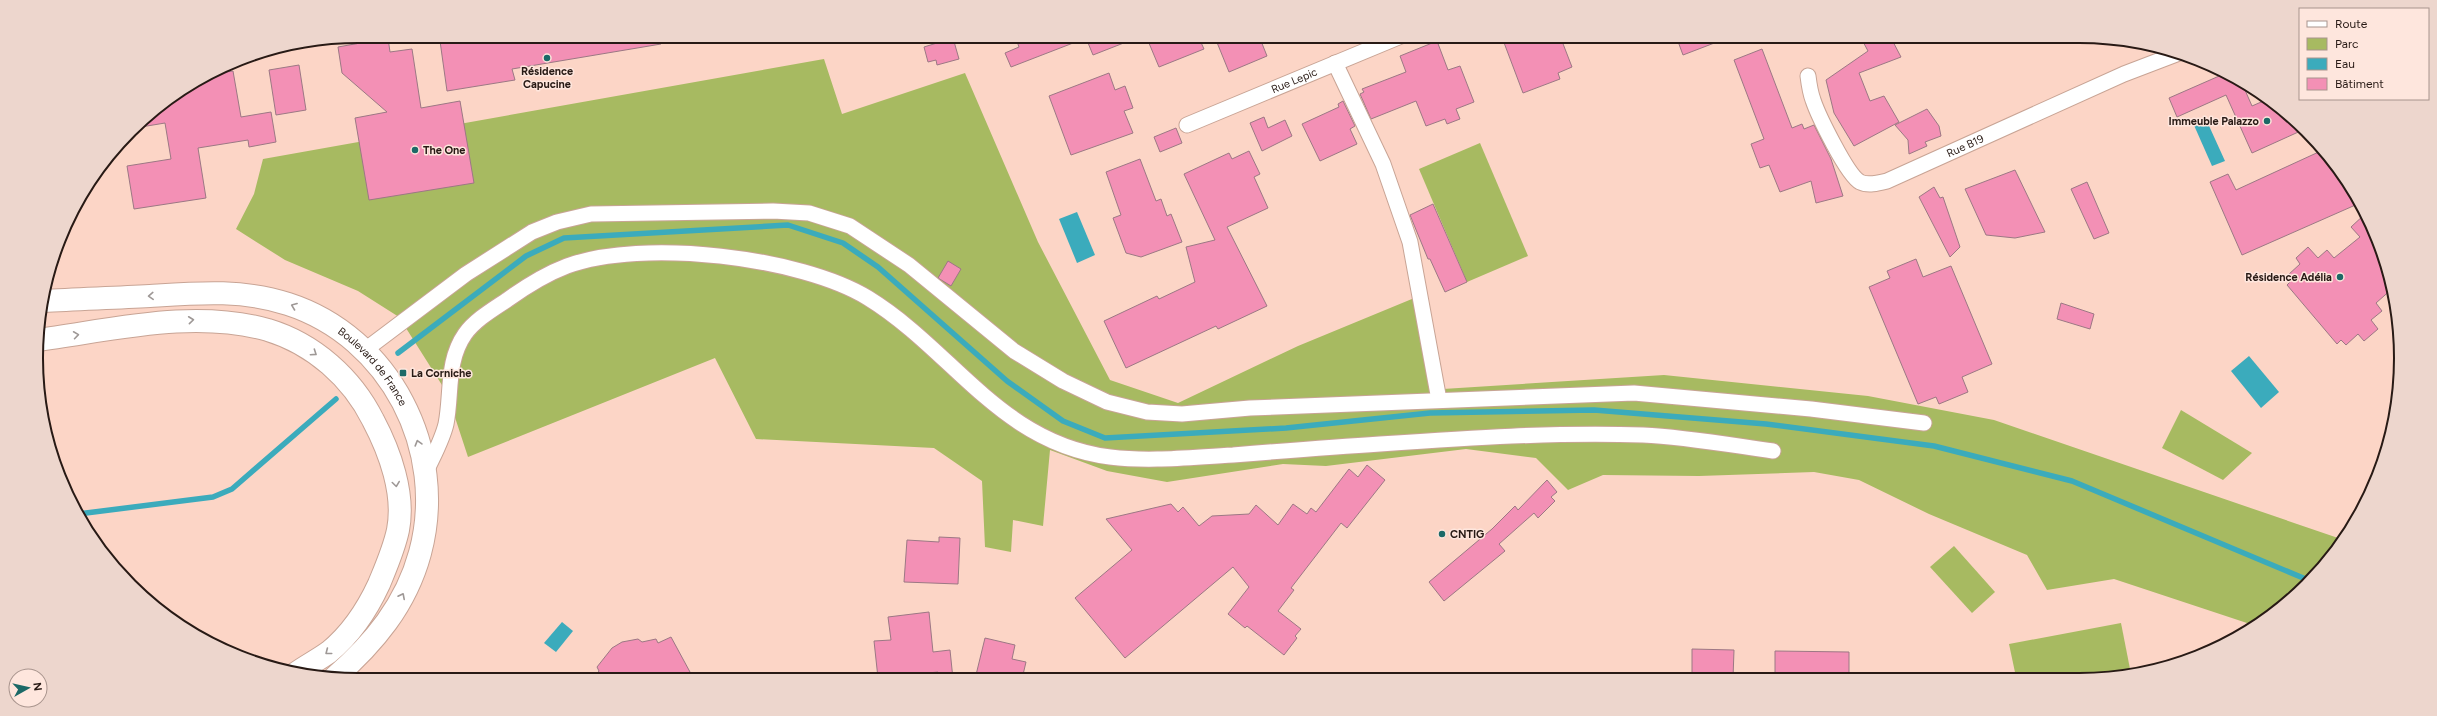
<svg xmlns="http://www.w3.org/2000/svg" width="2437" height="716" viewBox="0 0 2437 716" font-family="Figtree,sans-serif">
<rect width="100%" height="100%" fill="#fcd5c6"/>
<g fill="#a7ba61">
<path d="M 824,59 L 842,114 L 965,73 L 1038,242 L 1110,380 L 1178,403 L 1298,346 L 1424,294 L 1443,389 L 1664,375 L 1868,396 L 1994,420 L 2341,539 L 2291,600 L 2253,625 L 2114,579 L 2047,590 L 2027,555 L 1929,514 L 1859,480 L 1814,472 L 1699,476 L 1603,475 L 1568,490 L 1536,458 L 1466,449 L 1326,466 L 1283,464 L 1167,482 L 1107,471 L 1050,450 L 1043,526 L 1013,520 L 1011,552 L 985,547 L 982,481 L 934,448 L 756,439 L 715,358 L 468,457 L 447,393 L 399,317 L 358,291 L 285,260 L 236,229 L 254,194 L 263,159 Z"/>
<path d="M 1480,143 L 1528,256 L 1467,282 L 1419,169 Z"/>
<path d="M 2181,410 L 2252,453 L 2223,480 L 2162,448 Z"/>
<path d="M 1954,546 L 1995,592 L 1972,613 L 1930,567 Z"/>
<path d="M 2121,623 L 2131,674 L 2121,677 L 2016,677 L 2009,644 Z"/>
</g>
<g fill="#3babbc">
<path d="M 2205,117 L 2225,161 L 2212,166 L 2193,123 Z"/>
<path d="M 1077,212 L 1095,255 L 1077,263 L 1059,219 Z"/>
<path d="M 2249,356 L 2279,392 L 2261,408 L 2231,371 Z"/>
<path d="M 562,622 L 573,631 L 556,652 L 544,643 Z"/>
</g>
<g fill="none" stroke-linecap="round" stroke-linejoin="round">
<g stroke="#3babbc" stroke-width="5.5">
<path d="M 398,353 L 526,256 L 564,238 L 788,225 L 843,243 L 878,267 L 1007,381 L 1063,421 L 1105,438 L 1286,428 L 1430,413 L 1594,410 L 1766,424 L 1934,446 L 2072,481 L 2308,580"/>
<path d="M 78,514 L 213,497 L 232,489 L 336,399"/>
</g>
</g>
<g fill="#f390b5" stroke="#9c7884">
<path d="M 468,36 L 661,36 L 661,44 L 512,69 L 515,80 L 447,91 L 440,41 Z"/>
<path d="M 1015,36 L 1139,36 L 1139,37 L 1093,55 L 1086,38 L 1011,67 L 1005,53 L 1019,47 Z"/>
<path d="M 1146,36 L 1198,36 L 1204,49 L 1159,67 Z"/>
<path d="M 1225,36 L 1259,36 L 1267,56 L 1229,72 L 1216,40 Z"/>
<path d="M 1513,36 L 1560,36 L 1572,67 L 1558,73 L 1560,79 L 1523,93 L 1503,40 Z"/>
<path d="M 1676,36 L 1730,36 L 1730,37 L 1683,55 Z"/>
<path d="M 1860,36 L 1890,36 L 1901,57 L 1859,73 L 1870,101 L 1884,96 L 1899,122 L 1854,146 L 1834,113 L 1826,80 L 1868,51 Z"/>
<path d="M 388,38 L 390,52 L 412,49 L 421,108 L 460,101 L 474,183 L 369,200 L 355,118 L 387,112 L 342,73 L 338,47 Z"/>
<path d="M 953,38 L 959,59 L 937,65 L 936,60 L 928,62 L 924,47 Z"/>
<path d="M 1437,41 L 1448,70 L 1460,66 L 1474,102 L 1456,109 L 1460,119 L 1447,124 L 1445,119 L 1426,126 L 1416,101 L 1371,119 L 1360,94 L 1364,92 L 1362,89 L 1406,72 L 1400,56 Z"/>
<path d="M 1762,49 L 1792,128 L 1802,124 L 1804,129 L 1814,125 L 1831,159 L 1843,196 L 1816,203 L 1811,181 L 1780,192 L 1769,165 L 1760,168 L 1751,144 L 1764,139 L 1734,60 Z"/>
<path d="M 299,65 L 306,110 L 276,115 L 269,70 Z"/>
<path d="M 233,71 L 241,117 L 271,112 L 276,142 L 249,147 L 248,140 L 198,148 L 206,198 L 134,209 L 127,166 L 171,159 L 165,123 L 135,128 L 146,116 L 213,74 Z"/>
<path d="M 1109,73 L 1115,90 L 1125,86 L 1133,108 L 1124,111 L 1133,133 L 1071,155 L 1049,96 Z"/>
<path d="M 2226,73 L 2241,81 L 2252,106 L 2268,99 L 2305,129 L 2252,153 L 2226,95 L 2177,117 L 2169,98 Z"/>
<path d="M 1343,101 L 1355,126 L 1350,129 L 1357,144 L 1320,161 L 1302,124 L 1339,107 L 1338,104 Z"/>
<path d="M 1927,109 L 1939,126 L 1941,136 L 1925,142 L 1927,146 L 1909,154 L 1908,140 L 1895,125 Z"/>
<path d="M 1264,117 L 1268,128 L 1285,120 L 1292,136 L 1262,151 L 1250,123 Z"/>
<path d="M 1176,128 L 1182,143 L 1160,152 L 1154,137 Z"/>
<path d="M 2323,150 L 2347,179 L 2360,203 L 2242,255 L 2210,182 L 2228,174 L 2236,190 Z"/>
<path d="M 1249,151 L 1260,174 L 1254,177 L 1268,208 L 1227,227 L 1267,306 L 1218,329 L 1216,326 L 1126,368 L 1104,321 L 1157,296 L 1159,299 L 1195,282 L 1186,247 L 1215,240 L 1184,174 L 1229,153 L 1232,159 Z"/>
<path d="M 1140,159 L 1156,201 L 1161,199 L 1167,216 L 1171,214 L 1182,242 L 1141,257 L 1126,253 L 1113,218 L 1121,215 L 1106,172 Z"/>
<path d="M 2015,170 L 2045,232 L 2015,238 L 1986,235 L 1965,189 Z"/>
<path d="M 2087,182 L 2109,233 L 2094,239 L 2071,189 Z"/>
<path d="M 1934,187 L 1940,198 L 1943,197 L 1960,247 L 1950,257 L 1919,197 Z"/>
<path d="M 1433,204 L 1467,282 L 1445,292 L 1430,259 L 1428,259 L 1410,215 Z"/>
<path d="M 2365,214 L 2376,235 L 2393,288 L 2376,303 L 2382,311 L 2371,320 L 2378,329 L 2364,341 L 2358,334 L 2346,345 L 2341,340 L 2337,344 L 2287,285 L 2292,280 L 2288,275 L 2300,264 L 2296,258 L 2308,247 L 2318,258 L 2327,250 L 2334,258 L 2360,237 L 2351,227 Z"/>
<path d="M 1916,259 L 1923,277 L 1951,266 L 1992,364 L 1962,377 L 1968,392 L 1939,404 L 1936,397 L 1918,404 L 1869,287 L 1890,278 L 1887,271 Z"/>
<path d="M 948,261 L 961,269 L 951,286 L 938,278 Z"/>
<path d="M 2061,303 L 2094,314 L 2090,329 L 2057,319 Z"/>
<path d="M 1367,465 L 1385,480 L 1347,528 L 1341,523 L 1291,588 L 1294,590 L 1278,611 L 1301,629 L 1295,636 L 1297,638 L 1284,655 L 1247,626 L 1245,628 L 1228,614 L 1249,587 L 1233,567 L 1125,658 L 1075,598 L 1132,550 L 1106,519 L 1171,504 L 1178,512 L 1183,507 L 1199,526 L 1212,516 L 1249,514 L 1256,505 L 1278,525 L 1293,504 L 1307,514 L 1311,508 L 1316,512 L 1349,469 L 1358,477 Z"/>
<path d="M 1547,480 L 1557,492 L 1551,497 L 1555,501 L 1538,518 L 1534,513 L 1499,544 L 1505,551 L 1444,601 L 1429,582 L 1492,529 L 1515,506 L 1518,510 Z"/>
<path d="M 939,537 L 960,538 L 958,584 L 904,582 L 907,540 L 939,542 Z"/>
<path d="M 929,612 L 933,652 L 950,650 L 953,679 L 938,679 L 938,672 L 878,678 L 874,641 L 891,640 L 888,617 Z"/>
<path d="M 671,637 L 690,672 L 681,680 L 592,680 L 599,671 L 597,667 L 612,648 L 622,642 L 638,639 L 642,642 L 656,639 L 658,643 Z"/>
<path d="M 985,638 L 1015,645 L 1012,659 L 1026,662 L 1022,679 L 975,679 Z"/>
<path d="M 1692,649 L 1734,650 L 1733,678 L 1692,678 Z"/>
<path d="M 1775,651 L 1849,652 L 1849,678 L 1775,678 Z"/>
</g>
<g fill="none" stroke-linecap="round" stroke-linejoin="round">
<defs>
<g id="street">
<path d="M 1335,63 L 1383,164 L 1410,242 L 1439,400"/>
<path id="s1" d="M 1808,76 C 1809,84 1810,92 1813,100 C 1818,115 1847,175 1860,182 C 1868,186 1879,183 1887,181 L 2124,74 L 2179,53"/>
<path id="s2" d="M 1187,125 L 1401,36"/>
<path d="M 365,350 L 466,274 L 532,232 L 557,222 L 591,214 L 773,211 L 809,213 L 850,226 L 909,265 L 1014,351 L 1063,381 L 1107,402 L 1147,412 L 1182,414 L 1250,408 L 1634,393 L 1811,409 L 1924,423"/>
<path d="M 425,474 C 432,458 442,441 446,424 C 452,394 446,361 465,334 C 475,320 492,310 507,300 C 525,287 546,274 567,266 C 642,238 801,257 868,298 C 954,351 1000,443 1110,457 C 1151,462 1192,457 1233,455 C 1282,451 1331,447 1380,444 C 1467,438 1556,432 1643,435 C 1686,437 1730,445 1773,451"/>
</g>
<g id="secondary">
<path id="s3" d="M 43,301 C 78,299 114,298 150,296 C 197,293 242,289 288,304 C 390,337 448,450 420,553 C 406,605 374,643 334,678"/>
<path d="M 37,340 C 113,330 193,309 268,330 C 314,344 352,378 373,420 C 390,452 405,494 398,530 C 394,549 386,567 379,584 C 367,610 351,634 329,652 C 318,660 306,666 295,674"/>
</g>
</defs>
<use href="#street" stroke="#c8a495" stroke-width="17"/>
<use href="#secondary" stroke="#c8a495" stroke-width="24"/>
<use href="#street" stroke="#fff" stroke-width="15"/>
<use href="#secondary" stroke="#fff" stroke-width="22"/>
</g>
<defs><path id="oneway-chevron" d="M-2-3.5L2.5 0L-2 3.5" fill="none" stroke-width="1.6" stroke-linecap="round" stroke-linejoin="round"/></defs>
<g stroke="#9e9896">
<use href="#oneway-chevron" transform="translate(151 296) rotate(177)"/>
<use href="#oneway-chevron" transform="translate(294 306) rotate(-159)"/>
<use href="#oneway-chevron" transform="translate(191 320) rotate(-6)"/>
<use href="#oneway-chevron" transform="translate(76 335) rotate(-8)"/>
<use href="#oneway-chevron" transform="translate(314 353) rotate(34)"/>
<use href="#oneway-chevron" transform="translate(418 443) rotate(-106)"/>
<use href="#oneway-chevron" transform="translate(396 484) rotate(82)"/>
<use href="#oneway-chevron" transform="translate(402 596) rotate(-63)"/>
<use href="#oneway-chevron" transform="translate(328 652) rotate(142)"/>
</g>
<g fill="#1c6967" stroke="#fee6dd" stroke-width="1.5">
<circle cx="547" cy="58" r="4"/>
<circle cx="2267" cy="121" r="4"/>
<circle cx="415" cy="150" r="4"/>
<circle cx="2340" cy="277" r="4"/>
<rect x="399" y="369" width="8" height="8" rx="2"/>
<circle cx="1442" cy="534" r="4"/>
</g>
<g text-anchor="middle" stroke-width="3" stroke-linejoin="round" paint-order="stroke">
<g font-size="11" font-weight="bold" fill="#281a15" stroke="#fee6dd" text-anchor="start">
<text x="547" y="75" text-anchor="middle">Résidence<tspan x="547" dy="13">Capucine</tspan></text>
<text x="2259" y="125" text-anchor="end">Immeuble Palazzo</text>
<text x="423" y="154">The One</text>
<text x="2332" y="281" text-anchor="end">Résidence Adélia</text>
<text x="411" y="377">La Corniche</text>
<text x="1450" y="538">CNTIG</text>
</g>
<g font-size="11" fill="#281a15" stroke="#fee6dd">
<text dy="4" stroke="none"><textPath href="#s2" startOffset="116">Rue Lepic</textPath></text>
<text dy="4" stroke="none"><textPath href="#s1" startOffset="233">Rue B19</textPath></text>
<text dy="4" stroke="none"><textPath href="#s3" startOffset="354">Boulevard de France</textPath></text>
</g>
</g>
<path d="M0 0H2437V716H0ZM358 43H2079A315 315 0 0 1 2394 358V358A315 315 0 0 1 2079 673H358A315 315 0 0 1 43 358V358A315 315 0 0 1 358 43Z" fill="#edd6cd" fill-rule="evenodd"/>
<path fill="none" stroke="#281a15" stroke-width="2" d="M358 43H2079A315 315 0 0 1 2394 358V358A315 315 0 0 1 2079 673H358A315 315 0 0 1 43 358V358A315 315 0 0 1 358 43Z"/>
<rect x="2299" y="8" width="130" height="92" fill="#fee6dd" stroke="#a8948d"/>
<rect x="2307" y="21" width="20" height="6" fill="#ffffff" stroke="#a8948d"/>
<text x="2335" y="28" font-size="12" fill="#281a15">Route</text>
<rect x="2307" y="38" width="20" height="12" fill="#a7ba61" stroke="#a8948d"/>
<text x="2335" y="48" font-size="12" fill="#281a15">Parc</text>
<rect x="2307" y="58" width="20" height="12" fill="#3babbc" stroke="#a8948d"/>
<text x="2335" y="68" font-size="12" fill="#281a15">Eau</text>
<rect x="2307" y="78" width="20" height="12" fill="#f390b5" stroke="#a8948d"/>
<text x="2335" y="88" font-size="12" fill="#281a15">Bâtiment</text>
<g transform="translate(28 688) rotate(82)"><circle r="19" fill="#fee6dd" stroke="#a8948d"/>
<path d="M0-3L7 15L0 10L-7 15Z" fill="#1c6967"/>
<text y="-6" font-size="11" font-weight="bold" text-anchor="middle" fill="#281a15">N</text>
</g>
</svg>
